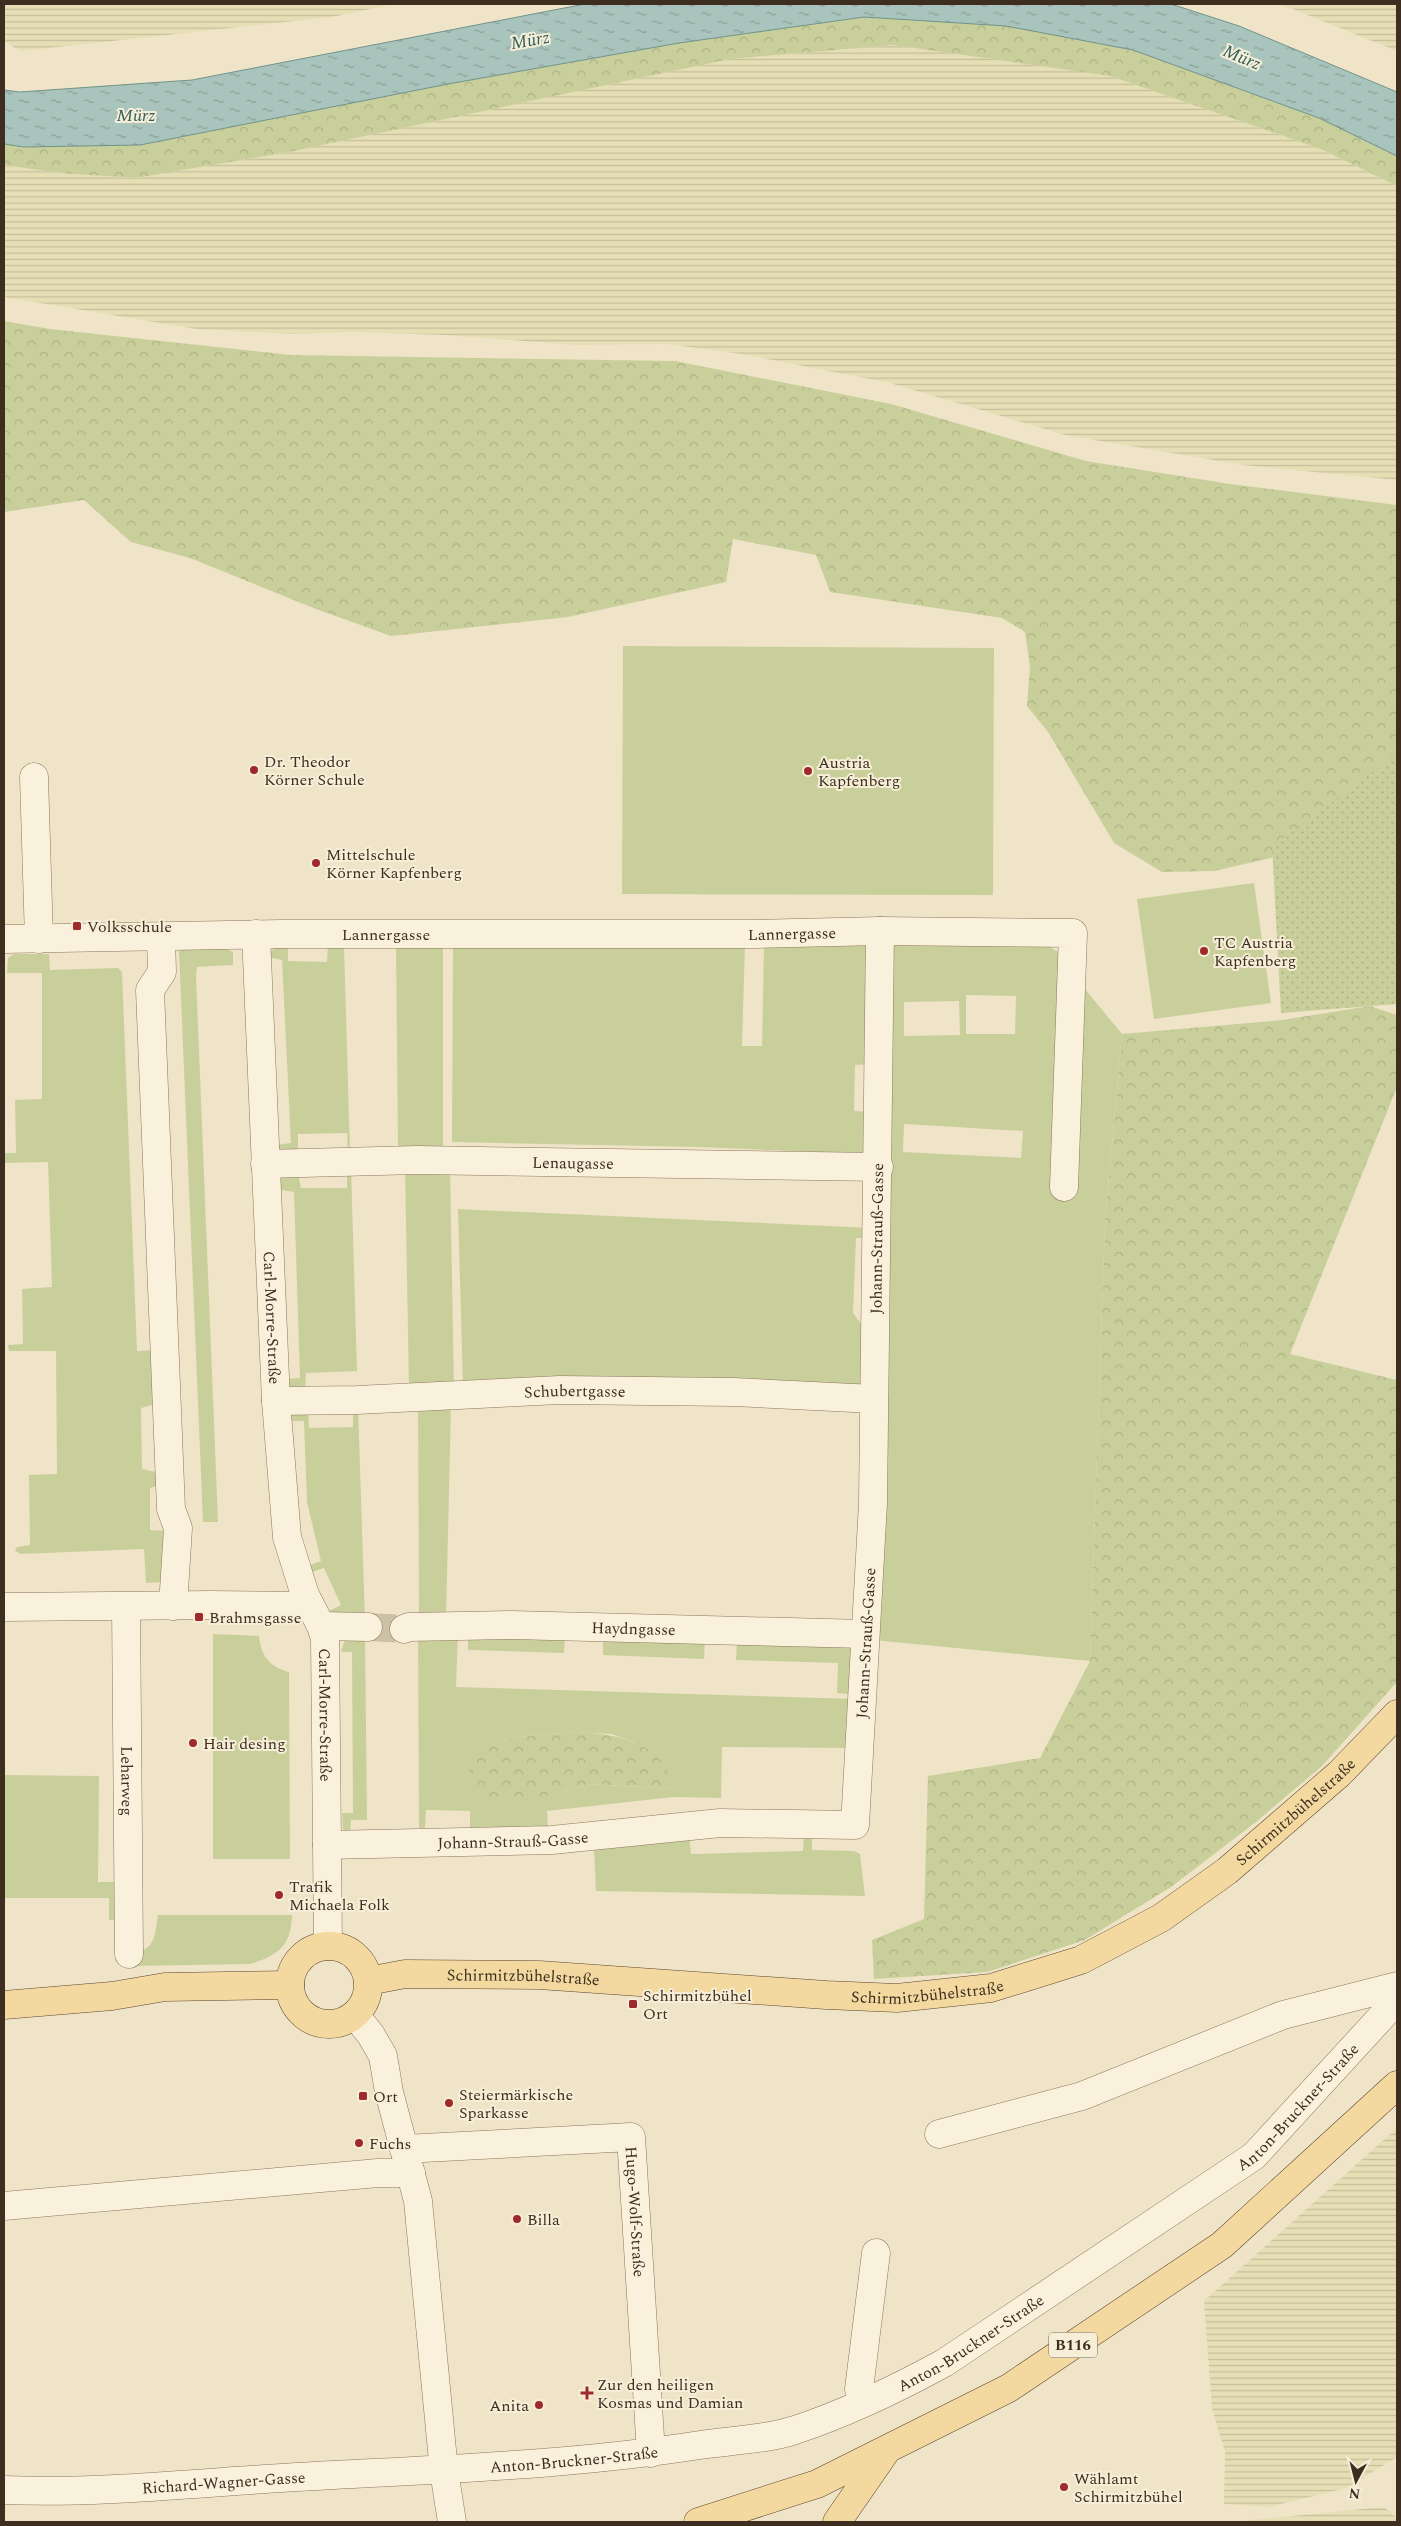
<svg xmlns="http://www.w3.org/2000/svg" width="1401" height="2526" viewBox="0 0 1401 2526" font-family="Spectral,serif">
<defs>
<pattern id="farmland-rules" width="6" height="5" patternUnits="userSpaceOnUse" patternTransform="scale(1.25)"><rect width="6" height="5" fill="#e6deb5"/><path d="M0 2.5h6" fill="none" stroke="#c6bf9b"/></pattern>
<pattern id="forest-crowns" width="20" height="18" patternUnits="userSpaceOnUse" patternTransform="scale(1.25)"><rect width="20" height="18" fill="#c9cf9b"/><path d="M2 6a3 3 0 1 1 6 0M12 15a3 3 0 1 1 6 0" fill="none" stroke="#aeb285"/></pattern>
<pattern id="garden-dots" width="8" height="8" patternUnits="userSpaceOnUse" patternTransform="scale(1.25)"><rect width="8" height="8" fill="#c9cf9b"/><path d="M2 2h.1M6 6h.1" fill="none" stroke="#aeb285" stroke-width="1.8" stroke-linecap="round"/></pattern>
<pattern id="water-ripples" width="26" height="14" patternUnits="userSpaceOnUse" patternTransform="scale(1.25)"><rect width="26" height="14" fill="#a9c4bc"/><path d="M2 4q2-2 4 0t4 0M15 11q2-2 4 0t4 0" fill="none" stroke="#8ba098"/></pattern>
</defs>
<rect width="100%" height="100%" fill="#f0e4c8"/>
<g fill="url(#farmland-rules)">
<path d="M 4,4 L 394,4 L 332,17 L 21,51 L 4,42 Z"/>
<path d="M 1280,4 L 1397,4 L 1397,51 Z"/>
<path d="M 893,45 L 1110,76 L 1321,149 L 1397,186 L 1397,480 L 1243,465 L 1065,435 L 890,383 L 741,354 L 667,344 L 576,345 L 445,335 L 353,332 L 292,334 L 196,329 L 4,297 L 4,165 L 60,173 L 136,178 L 289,152 L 730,59 Z"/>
<path d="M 1397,2128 L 1397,2457 L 1346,2488 L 1269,2507 L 1224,2504 L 1225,2452 L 1212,2409 L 1204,2301 Z"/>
<path d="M 1384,2507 L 1397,2518 L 1397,2522 L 1231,2522 Z"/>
</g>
<g fill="#c9cf9b" fill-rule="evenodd">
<path d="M 623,646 L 994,648 L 993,895 L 622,894 Z"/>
<path d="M 1254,883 L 1271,1003 L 1154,1019 L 1137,899 Z"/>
<path d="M 745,943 L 742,1046 L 762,1046 L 764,943 L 868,944 L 873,1064 L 855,1065 L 854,1111 L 873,1112 L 864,1154 L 699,1147 L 452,1142 L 453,946 Z"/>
<path d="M 288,944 L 288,961 L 327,962 L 328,945 L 344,945 L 350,1152 L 348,1153 L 347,1133 L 298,1134 L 298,1150 L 281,1152 L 275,1145 L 291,1143 L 282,960 L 267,957 L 272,950 Z"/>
<path d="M 443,944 L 443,1149 L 398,1149 L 396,945 Z"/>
<path d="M 1039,944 L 1050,947 L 1058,952 L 1061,960 L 1122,1034 L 1105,1222 L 1090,1661 L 873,1640 L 889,945 ZM 966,995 L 1016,996 L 1015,1034 L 966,1034 ZM 959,1001 L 960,1035 L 904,1036 L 904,1002 ZM 904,1124 L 1023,1131 L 1021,1158 L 903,1152 Z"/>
<path d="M 184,949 L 226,949 L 233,952 L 233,965 L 197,967 L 196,976 L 218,1522 L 203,1522 L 179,951 Z"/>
<path d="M 14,954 L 49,954 L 50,970 L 118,968 L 122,972 L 137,1351 L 155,1350 L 155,1404 L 141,1408 L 142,1469 L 156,1472 L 157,1486 L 150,1488 L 150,1530 L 168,1531 L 166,1582 L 146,1583 L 144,1549 L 21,1554 L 15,1551 L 17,1547 L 30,1545 L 29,1475 L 57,1474 L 56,1351 L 9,1351 L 8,1345 L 23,1344 L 22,1289 L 52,1287 L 48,1162 L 4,1163 L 4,1153 L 16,1153 L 15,1100 L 42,1099 L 42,973 L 7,973 L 8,958 Z"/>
<path d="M 351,1167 L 357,1371 L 306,1373 L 305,1393 L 289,1388 L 284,1379 L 300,1378 L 294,1192 L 277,1189 L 276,1180 L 285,1171 L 297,1168 L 301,1188 L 347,1188 L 347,1168 Z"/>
<path d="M 405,1167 L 450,1167 L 454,1389 L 409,1390 Z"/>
<path d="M 458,1209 L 872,1228 L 872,1238 L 856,1238 L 853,1313 L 871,1337 L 864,1389 L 463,1387 Z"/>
<path d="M 308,1406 L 309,1428 L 353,1427 L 353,1408 L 358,1406 L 365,1621 L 342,1621 L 327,1612 L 341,1605 L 324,1568 L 309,1573 L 307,1566 L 321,1561 L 307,1502 L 304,1421 L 288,1421 L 290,1412 Z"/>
<path d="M 418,1406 L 451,1406 L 446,1618 L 419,1617 Z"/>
<path d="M 418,1633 L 458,1633 L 456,1687 L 855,1699 L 853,1748 L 722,1747 L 721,1798 L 673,1797 L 547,1811 L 548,1827 L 470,1828 L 470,1811 L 426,1810 L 425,1828 L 419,1828 ZM 575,1732 L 611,1734 L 634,1742 L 674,1789 L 589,1784 L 559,1793 L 493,1744 L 516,1737 Z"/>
<path d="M 213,1634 L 259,1636 C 261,1655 269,1667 289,1672 L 290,1859 L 213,1859 Z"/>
<path d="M 365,1634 L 367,1820 L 351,1820 L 350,1835 L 343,1829 L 342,1813 L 353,1813 L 352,1652 L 341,1652 L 345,1639 Z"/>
<path d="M 468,1635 L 565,1635 L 564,1653 L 468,1650 Z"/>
<path d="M 603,1635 L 705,1638 L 704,1659 L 603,1655 Z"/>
<path d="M 737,1640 L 851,1645 L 856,1695 L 837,1693 L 838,1663 L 736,1660 Z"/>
<path d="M 4,1775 L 99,1776 L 98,1882 L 126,1882 L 117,1920 L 109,1920 L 109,1898 L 4,1898 Z"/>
<path d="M 812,1833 L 812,1850 L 854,1851 L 860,1854 L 865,1896 L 596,1891 L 594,1850 L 600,1845 L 689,1834 L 691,1854 L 803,1851 L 804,1834 Z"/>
<path d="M 158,1915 L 292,1915 C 291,1946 279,1955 250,1964 L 134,1966 L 135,1952 C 156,1950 155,1932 158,1915 Z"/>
</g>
<g fill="url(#forest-crowns)">
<path d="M 864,17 L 1006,26 L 1133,50 L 1319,118 L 1397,156 L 1397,186 L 1321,149 L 1110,76 L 893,45 L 730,59 L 289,152 L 136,178 L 60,173 L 4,165 L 4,144 L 24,147 L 140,145 L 448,84 L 679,43 Z"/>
<path d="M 4,321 L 50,329 L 291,355 L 675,361 L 891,404 L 1086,461 L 1230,484 L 1397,505 L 1397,775 L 1271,858 L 1214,871 L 1162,872 L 1114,843 L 1048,732 L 1027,706 L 1030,666 L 1025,632 L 1002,618 L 830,592 L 816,555 L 733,539 L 726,582 L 568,617 L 391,636 L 316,609 L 190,558 L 131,542 L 84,500 L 4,512 Z"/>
<path d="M 1370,1006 L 1397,1015 L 1397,1087 L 1290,1354 L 1397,1380 L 1397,1682 L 1322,1766 L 1256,1822 L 1171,1887 L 1085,1940 L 987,1972 L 874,1979 L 872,1940 L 924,1919 L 928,1776 L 1040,1758 L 1090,1661 L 1105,1222 L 1122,1034 L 1282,1020 Z"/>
<path d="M 575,1732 C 614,1733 666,1742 674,1789 L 589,1784 L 559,1793 L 522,1800 L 473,1797 L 469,1762 L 493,1744 L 516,1737 Z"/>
</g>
<path fill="url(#garden-dots)" d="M 1397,754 L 1397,1004 L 1281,1013 L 1272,846 Z"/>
<path fill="url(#water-ripples)" stroke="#6f938a" d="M 585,4 L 1171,4 L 1239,26 L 1397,92 L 1397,156 L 1319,118 L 1133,50 L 1006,26 L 864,17 L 679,43 L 448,84 L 140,145 L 24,147 L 4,144 L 4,90 L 20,92 L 192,80 Z"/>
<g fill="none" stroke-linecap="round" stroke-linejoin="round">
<path stroke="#ccc0a6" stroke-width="28" stroke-dasharray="28 14" stroke-linecap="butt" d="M 368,1627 L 404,1629"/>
<defs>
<g id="minor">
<path d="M 34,777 L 39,939"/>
<path id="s1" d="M 256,934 L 276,1401 L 287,1537 L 305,1595 L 321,1626 L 325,1639 L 328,1946"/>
<path d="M 161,937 L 162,972 L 150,990 L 171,1509 L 178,1528 L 173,1606"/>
<path id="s2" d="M 4,939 L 282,934 L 756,934 L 880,931 L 1073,933 L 1064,1187"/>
<path id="s3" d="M 265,1164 L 417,1160 L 879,1167"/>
<path id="s4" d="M 276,1401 L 357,1400 L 560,1390 L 734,1392 L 874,1399"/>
<path d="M 4,1607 L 212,1605 L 310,1606"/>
<path id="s5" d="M 126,1607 L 129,1954"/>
<path d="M 321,1626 L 368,1627"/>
<path id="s6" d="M 404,1629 L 409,1627 L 512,1625 L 865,1634"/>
<path id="s7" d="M 327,1845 L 552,1840 L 720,1823 L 855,1825 L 873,1503 L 880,931"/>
<path d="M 355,2015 L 371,2035 L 383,2056 L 389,2092 L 418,2201 L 444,2471 L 452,2522"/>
<path d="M 939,2134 L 1082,2096 L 1283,2015 L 1397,1986"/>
<path id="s8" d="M 404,2149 L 631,2137 L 651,2453"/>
<path d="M 4,2206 L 378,2173 L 411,2173"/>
<path d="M 861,2402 L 859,2389 L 876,2253"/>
<path id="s9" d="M 4,2490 C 108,2494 212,2481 316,2476 C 444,2469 572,2465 700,2445 C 727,2441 770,2439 795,2430 C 844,2414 898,2388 944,2363 L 1254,2156 L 1397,2000"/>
</g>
<g id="major">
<circle cx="329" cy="1985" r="39"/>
<path id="s10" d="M 368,1981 L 405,1974 L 539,1975 L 826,1995 L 897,1998 L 991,1988 L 1081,1960 L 1161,1918 L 1227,1871 L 1339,1774 L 1397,1714"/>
<path d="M 4,2005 L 112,1996 L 165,1987 L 290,1985"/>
<path d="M 698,2522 L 817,2484 L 1009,2388 L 1222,2245 L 1397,2085"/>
<path d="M 837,2522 L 886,2451"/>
</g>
</defs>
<use href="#minor" stroke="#8d765c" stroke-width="29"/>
<use href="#major" stroke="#5b4430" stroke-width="29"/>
<use href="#minor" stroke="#faf1dc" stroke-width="28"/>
<use href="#major" stroke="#f3d9a0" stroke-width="28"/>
</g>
<g fill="#9e2a2b" stroke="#f7eed8" stroke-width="2">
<circle cx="254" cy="770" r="5"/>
<circle cx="808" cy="771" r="5"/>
<circle cx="316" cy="863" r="5"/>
<rect x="72" y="921" width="10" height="10" rx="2.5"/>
<circle cx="1204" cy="951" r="5"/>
<rect x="194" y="1612" width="10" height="10" rx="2.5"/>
<circle cx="193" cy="1743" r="5"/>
<circle cx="279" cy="1895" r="5"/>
<rect x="628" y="1999" width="10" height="10" rx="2.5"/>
<rect x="358" y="2091" width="10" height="10" rx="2.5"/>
<circle cx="449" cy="2103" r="5"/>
<circle cx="359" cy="2143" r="5"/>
<circle cx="517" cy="2219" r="5"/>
<path d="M584.5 2385.5h5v5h5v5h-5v5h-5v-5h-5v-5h5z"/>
<circle cx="539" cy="2405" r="5"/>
<circle cx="1064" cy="2487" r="5"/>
</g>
<g text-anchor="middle" stroke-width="4" stroke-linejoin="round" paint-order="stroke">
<rect fill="#f7eed8" stroke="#756857" stroke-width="1" x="1049" y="2332.5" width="48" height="25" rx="4"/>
<g font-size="15" font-weight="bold" fill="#3d2e20">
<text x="1073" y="2350">B116</text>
</g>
<g font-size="16" fill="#3d2e20" stroke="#f7eed8" text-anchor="start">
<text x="264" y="767">Dr. Theodor<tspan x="264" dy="18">Körner Schule</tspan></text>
<text x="818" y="768">Austria<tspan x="818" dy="18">Kapfenberg</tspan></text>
<text x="326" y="860">Mittelschule<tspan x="326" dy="18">Körner Kapfenberg</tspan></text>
<text x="87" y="932">Volksschule</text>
<text x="1214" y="948">TC Austria<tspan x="1214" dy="18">Kapfenberg</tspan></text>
<text x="209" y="1623">Brahmsgasse</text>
<text x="203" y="1749">Hair desing</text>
<text x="289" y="1892">Trafik<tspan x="289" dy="18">Michaela Folk</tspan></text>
<text x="643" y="2001">Schirmitzbühel<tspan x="643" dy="18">Ort</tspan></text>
<text x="459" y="2100">Steiermärkische<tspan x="459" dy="18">Sparkasse</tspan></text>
<text x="373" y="2102">Ort</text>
<text x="369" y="2149">Fuchs</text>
<text x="527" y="2225">Billa</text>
<text x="597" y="2390">Zur den heiligen<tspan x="597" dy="18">Kosmas und Damian</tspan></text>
<text x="529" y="2411" text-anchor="end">Anita</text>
<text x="1074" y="2484">Wählamt<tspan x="1074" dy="18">Schirmitzbühel</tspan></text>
</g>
<g font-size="16" fill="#3d2e20" stroke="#f7eed8">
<text dy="6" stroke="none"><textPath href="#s2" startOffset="788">Lannergasse</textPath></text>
<text dy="6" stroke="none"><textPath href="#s2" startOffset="382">Lannergasse</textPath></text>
<text dy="6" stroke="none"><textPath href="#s3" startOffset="308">Lenaugasse</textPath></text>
<text dy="6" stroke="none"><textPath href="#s7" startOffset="1116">Johann-Strauß-Gasse</textPath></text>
<text dy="6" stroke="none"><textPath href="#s1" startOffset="384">Carl-Morre-Straße</textPath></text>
<text dy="6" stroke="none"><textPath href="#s4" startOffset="299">Schubertgasse</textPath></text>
<text dy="6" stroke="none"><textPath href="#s6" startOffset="230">Haydngasse</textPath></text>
<text dy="6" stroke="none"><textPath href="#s7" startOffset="711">Johann-Strauß-Gasse</textPath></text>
<text dy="6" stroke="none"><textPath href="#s1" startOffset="789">Carl-Morre-Straße</textPath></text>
<text dy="6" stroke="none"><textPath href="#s5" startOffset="174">Leharweg</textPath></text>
<text dy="6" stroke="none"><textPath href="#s10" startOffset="981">Schirmitzbühelstraße</textPath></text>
<text dy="6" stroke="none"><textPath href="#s7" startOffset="186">Johann-Strauß-Gasse</textPath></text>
<text dy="6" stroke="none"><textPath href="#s10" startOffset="156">Schirmitzbühelstraße</textPath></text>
<text dy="6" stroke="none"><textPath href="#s10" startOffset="561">Schirmitzbühelstraße</textPath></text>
<text dy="6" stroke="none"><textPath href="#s9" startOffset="1396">Anton-Bruckner-Straße</textPath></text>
<text dy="6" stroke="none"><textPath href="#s8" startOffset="302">Hugo-Wolf-Straße</textPath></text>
<text dy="6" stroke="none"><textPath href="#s9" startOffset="991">Anton-Bruckner-Straße</textPath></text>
<text dy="6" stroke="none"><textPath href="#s9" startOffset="571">Anton-Bruckner-Straße</textPath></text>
<text dy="6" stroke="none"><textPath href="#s9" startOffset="220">Richard-Wagner-Gasse</textPath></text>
</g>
<g font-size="18" font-style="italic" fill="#2f5d5a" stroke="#f7eed8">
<text transform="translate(530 40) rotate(-10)" y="6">Mürz</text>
<text transform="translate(1242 57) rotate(23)" y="6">Mürz</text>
<text x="136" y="121">Mürz</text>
</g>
</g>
<rect width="1401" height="2526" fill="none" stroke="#3d2e20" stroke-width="10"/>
<g transform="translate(1356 2481) rotate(187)" stroke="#f7eed8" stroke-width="4" paint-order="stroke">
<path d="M0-4L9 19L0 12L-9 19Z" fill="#3d2e20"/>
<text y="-8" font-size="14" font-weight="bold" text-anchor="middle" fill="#3d2e20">N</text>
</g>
</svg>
